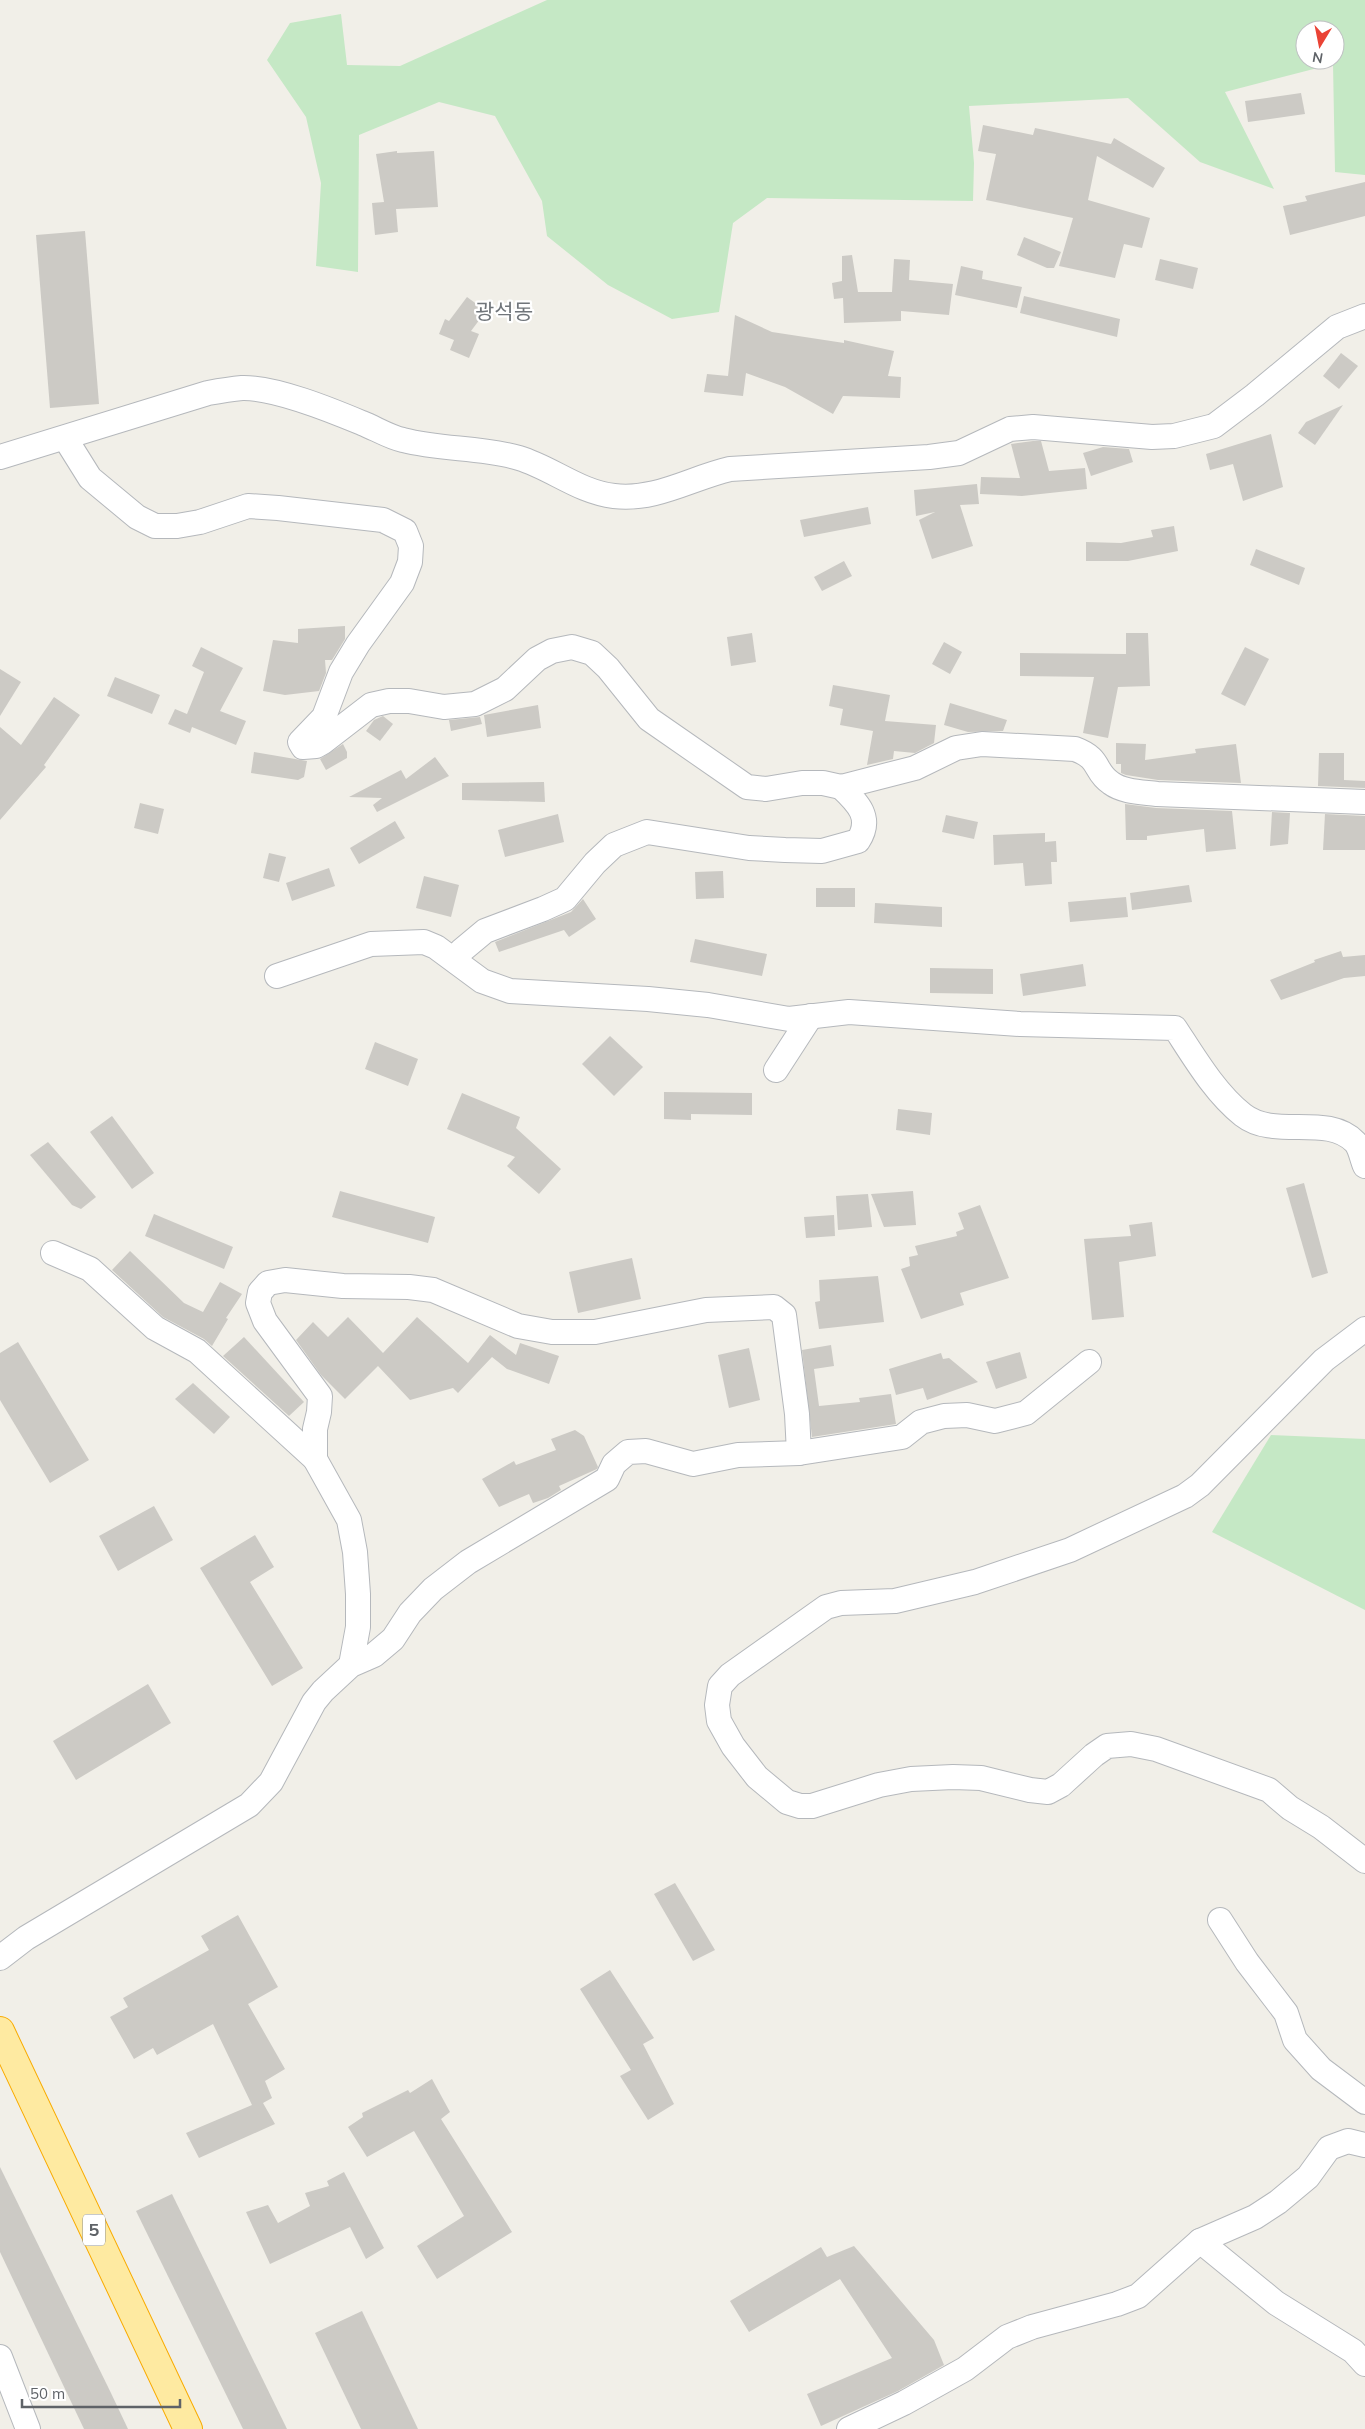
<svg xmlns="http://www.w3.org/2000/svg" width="1365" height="2429" viewBox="0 0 1365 2429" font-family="Mulish,'Noto Sans KR',sans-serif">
<rect width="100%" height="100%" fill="#f1efe8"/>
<g fill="#c5e8c5" fill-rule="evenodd">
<path d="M 547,0 L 1365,0 L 1365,175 L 1335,172 L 1333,64 L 1225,92 L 1274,189 L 1200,162 L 1128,98 L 969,106 L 974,163 L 973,201 L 767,198 L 733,223 L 719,312 L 672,319 L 608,285 L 547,236 L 542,201 L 495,116 L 439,102 L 359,135 L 358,272 L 316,266 L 321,183 L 306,117 L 267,60 L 290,23 L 341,14 L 347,65 L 400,66 ZM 1305,30 L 1335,30 L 1335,60 L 1305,60 Z"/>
<path d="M 1271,1435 L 1365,1439 L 1365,1610 L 1212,1532 Z"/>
</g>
<g fill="#cccac5">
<path d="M 1301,93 L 1305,114 L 1248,122 L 1245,101 Z"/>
<path d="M 983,125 L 1033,135 L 1035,128 L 1111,144 L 1114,138 L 1165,168 L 1153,188 L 1097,156 L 1088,200 L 1150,218 L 1142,248 L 1124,244 L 1115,278 L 1059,266 L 1073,218 L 986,200 L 996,154 L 978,151 Z"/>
<path d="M 397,151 L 397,153 L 434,151 L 438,207 L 396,209 L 398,232 L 375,235 L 372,203 L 384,202 L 376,154 Z"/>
<path d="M 1365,182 L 1365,216 L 1290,235 L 1283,206 L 1307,201 L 1305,196 Z"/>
<path d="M 85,231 L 99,404 L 50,408 L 36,235 Z"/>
<path d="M 1024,237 L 1061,252 L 1054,268 L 1047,268 L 1017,255 Z"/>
<path d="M 852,255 L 858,292 L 892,292 L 894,259 L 910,260 L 909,280 L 953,284 L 949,315 L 901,311 L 901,321 L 844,323 L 843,298 L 834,299 L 832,283 L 842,281 L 842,256 Z"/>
<path d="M 1160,259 L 1198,268 L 1193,289 L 1155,280 Z"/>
<path d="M 961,266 L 983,271 L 982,279 L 1022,287 L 1017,308 L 955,295 Z"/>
<path d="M 1024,296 L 1120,319 L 1117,337 L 1020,313 Z"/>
<path d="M 467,297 L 486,311 L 471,331 L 479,334 L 469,358 L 450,350 L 454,340 L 439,334 L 445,319 L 449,321 Z"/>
<path d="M 735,315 L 772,332 L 844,343 L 844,340 L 894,351 L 888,376 L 901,377 L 900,398 L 843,396 L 833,414 L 785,387 L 746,373 L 743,396 L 704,392 L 707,374 L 728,376 Z"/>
<path d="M 1341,353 L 1358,366 L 1339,389 L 1323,376 Z"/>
<path d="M 1343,405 L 1315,445 L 1298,433 L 1306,422 Z"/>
<path d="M 1271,434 L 1283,487 L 1243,501 L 1233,464 L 1210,470 L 1206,454 Z"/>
<path d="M 1033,441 L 1041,441 L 1049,471 L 1085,468 L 1087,489 L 1022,496 L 980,494 L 981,477 L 1020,478 L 1011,444 Z"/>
<path d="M 1103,447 L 1129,449 L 1133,462 L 1091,476 L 1083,453 Z"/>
<path d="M 977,484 L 979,504 L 960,505 L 973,546 L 932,559 L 919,520 L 935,512 L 916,516 L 914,490 Z"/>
<path d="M 868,507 L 871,524 L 804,537 L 800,520 Z"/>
<path d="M 1174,526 L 1178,551 L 1128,561 L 1086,561 L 1086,542 L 1121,543 L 1153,537 L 1151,530 Z"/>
<path d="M 1256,549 L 1305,568 L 1299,585 L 1250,565 Z"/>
<path d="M 844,561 L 852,576 L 822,591 L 814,577 Z"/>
<path d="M 345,626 L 345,639 L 332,660 L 325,660 L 326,673 L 319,691 L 285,695 L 263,691 L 273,640 L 298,643 L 298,629 Z"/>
<path d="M 752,633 L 756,662 L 731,666 L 727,637 Z"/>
<path d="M 1126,633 L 1148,633 L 1150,686 L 1118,687 L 1108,738 L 1083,733 L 1094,677 L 1020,676 L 1020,653 L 1126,654 Z"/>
<path d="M 944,642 L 962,652 L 950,674 L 932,664 Z"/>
<path d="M 201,647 L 243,668 L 220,711 L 246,721 L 236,745 L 192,727 L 190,733 L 168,724 L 175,709 L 187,714 L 204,672 L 192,666 Z"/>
<path d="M 1245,647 L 1269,659 L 1245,706 L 1221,694 Z"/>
<path d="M 0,669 L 21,682 L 0,716 Z"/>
<path d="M 115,677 L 160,695 L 152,714 L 107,696 Z"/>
<path d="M 833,685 L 890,695 L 885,721 L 936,725 L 934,743 L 915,753 L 894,751 L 893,759 L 867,765 L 873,731 L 840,725 L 843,709 L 829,706 Z"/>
<path d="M 54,697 L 80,715 L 44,765 L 46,767 L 0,820 L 0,727 L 21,745 Z"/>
<path d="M 950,703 L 1007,720 L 1003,731 L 968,732 L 944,725 Z"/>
<path d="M 538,705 L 541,728 L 487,737 L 484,715 Z"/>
<path d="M 383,716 L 393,724 L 380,741 L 366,731 L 374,720 Z"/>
<path d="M 480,717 L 482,724 L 451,731 L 449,720 Z"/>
<path d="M 1116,743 L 1146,744 L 1145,760 L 1196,753 L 1195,749 L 1236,744 L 1241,783 L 1158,780 L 1126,775 L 1121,773 L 1121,764 L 1116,764 Z"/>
<path d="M 343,744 L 347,752 L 347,758 L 326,770 L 320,759 Z"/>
<path d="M 254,752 L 307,761 L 304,777 L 298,780 L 251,773 Z"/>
<path d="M 1319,753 L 1344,753 L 1344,780 L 1365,781 L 1365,788 L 1318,786 Z"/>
<path d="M 435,757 L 449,776 L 377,812 L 373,805 L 382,798 L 349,797 L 401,770 L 406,779 Z"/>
<path d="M 544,782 L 545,802 L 462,800 L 462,783 Z"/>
<path d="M 140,803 L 164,809 L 158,834 L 134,828 Z"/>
<path d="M 1125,804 L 1156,808 L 1232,811 L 1236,849 L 1206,852 L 1204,829 L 1147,836 L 1147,840 L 1126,840 Z"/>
<path d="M 1272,812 L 1290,813 L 1288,844 L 1270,846 Z"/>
<path d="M 558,814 L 564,842 L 505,857 L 498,830 Z"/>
<path d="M 1325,814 L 1365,816 L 1365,850 L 1323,850 Z"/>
<path d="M 946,815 L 978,822 L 974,839 L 942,832 Z"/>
<path d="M 395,821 L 405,838 L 359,864 L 350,848 Z"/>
<path d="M 1045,833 L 1045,842 L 1056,841 L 1057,862 L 1051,862 L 1052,884 L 1025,886 L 1023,863 L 994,865 L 993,835 Z"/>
<path d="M 269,853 L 286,857 L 279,882 L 263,878 Z"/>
<path d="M 329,868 L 335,886 L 292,901 L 286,883 Z"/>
<path d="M 723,871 L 724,898 L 696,899 L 695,872 Z"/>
<path d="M 424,876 L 459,885 L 451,917 L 416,908 Z"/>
<path d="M 1189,885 L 1192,902 L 1132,910 L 1130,893 Z"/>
<rect x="816" y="888" width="39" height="19"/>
<path d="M 1126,897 L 1128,917 L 1070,922 L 1068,902 Z"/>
<path d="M 583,899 L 596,919 L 569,937 L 564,930 L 499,952 L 495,942 L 571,912 Z"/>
<path d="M 875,903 L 942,907 L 942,927 L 874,923 Z"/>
<path d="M 695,939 L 767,954 L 762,976 L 690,962 Z"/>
<path d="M 1341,951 L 1343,957 L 1365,955 L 1365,976 L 1344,978 L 1281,1000 L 1270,980 L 1315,962 L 1314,960 Z"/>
<path d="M 1083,964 L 1086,986 L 1023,996 L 1020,974 Z"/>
<path d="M 930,968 L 993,969 L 993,994 L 930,993 Z"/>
<path d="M 610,1036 L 643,1067 L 614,1096 L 582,1064 Z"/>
<path d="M 375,1042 L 418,1059 L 408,1086 L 365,1069 Z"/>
<path d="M 664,1092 L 752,1093 L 752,1115 L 691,1114 L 691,1120 L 664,1119 Z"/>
<path d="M 462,1093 L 520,1117 L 516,1128 L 561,1169 L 539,1194 L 507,1166 L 515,1157 L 447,1129 Z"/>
<path d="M 898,1109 L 932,1113 L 930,1135 L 896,1130 Z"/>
<path d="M 112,1116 L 154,1173 L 132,1189 L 90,1132 Z"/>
<path d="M 48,1142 L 96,1197 L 81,1209 L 72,1205 L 30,1155 Z"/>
<path d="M 1304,1183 L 1328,1273 L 1312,1278 L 1286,1188 Z"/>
<path d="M 340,1191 L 435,1217 L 428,1243 L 332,1217 Z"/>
<path d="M 913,1191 L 916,1225 L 884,1227 L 871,1194 Z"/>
<path d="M 868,1194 L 872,1227 L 838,1230 L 836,1196 Z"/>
<path d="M 980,1205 L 1009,1278 L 960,1293 L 964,1305 L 921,1319 L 901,1269 L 910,1266 L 909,1257 L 918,1255 L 915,1246 L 957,1236 L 956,1232 L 964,1229 L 958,1213 Z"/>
<path d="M 154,1214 L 233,1247 L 224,1269 L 145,1236 Z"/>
<path d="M 834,1215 L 835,1236 L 806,1238 L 804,1217 Z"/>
<path d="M 1152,1222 L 1156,1256 L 1119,1262 L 1124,1317 L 1092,1320 L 1084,1239 L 1131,1236 L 1129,1225 Z"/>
<path d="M 130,1251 L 184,1303 L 203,1312 L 220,1282 L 242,1294 L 226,1318 L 228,1319 L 212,1346 L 204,1339 L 163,1317 L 112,1270 Z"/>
<path d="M 632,1258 L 641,1299 L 578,1313 L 569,1272 Z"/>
<path d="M 878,1276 L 884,1322 L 819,1329 L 815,1302 L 820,1301 L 819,1280 Z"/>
<path d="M 348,1317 L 383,1353 L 417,1317 L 468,1363 L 490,1335 L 516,1355 L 520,1343 L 559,1356 L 549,1384 L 507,1369 L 492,1357 L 458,1393 L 453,1388 L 410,1400 L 378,1366 L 345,1399 L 321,1375 L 296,1340 L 313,1322 L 328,1337 Z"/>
<path d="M 244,1337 L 304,1402 L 289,1416 L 223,1356 Z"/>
<path d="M 18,1342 L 89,1460 L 50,1483 L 0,1400 L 0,1353 Z"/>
<path d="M 831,1345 L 834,1366 L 814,1369 L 819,1406 L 860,1402 L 859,1398 L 891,1394 L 896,1424 L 812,1437 L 802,1350 Z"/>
<path d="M 749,1348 L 760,1400 L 729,1408 L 718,1355 Z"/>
<path d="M 1020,1352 L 1027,1378 L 996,1389 L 986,1362 Z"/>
<path d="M 941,1353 L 943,1359 L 949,1358 L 978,1382 L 927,1400 L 923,1388 L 896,1395 L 889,1369 Z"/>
<path d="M 193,1383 L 230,1417 L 214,1434 L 175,1399 Z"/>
<path d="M 575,1430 L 584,1436 L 598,1467 L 597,1469 L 559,1486 L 561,1490 L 548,1498 L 533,1503 L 529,1494 L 499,1507 L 482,1479 L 514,1461 L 516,1465 L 556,1450 L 551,1439 Z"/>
<path d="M 154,1506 L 173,1540 L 118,1571 L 99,1536 Z"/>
<path d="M 255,1535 L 274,1567 L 250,1582 L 303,1668 L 272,1686 L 200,1568 Z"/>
<path d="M 148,1684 L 171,1723 L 76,1780 L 53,1741 Z"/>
<path d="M 675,1883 L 715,1950 L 693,1961 L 654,1894 Z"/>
<path d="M 238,1915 L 278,1987 L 248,2004 L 285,2069 L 265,2081 L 272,2098 L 263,2103 L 275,2124 L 199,2158 L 186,2133 L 252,2105 L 213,2024 L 157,2055 L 153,2048 L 134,2059 L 110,2017 L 128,2007 L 123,1998 L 209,1950 L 201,1936 Z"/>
<path d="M 610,1970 L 654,2038 L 643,2044 L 674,2104 L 648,2120 L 620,2076 L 631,2070 L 580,1989 Z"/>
<path d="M 432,2079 L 450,2112 L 441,2119 L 512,2232 L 437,2279 L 417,2246 L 464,2216 L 414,2131 L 367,2157 L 348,2127 L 363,2117 L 362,2113 L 408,2090 L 410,2093 Z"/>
<path d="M 0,2167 L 110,2391 L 128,2429 L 84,2429 L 0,2252 Z"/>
<path d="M 344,2172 L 384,2248 L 366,2259 L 350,2227 L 270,2264 L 246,2212 L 268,2205 L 278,2223 L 310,2206 L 305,2193 L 329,2186 L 327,2181 Z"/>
<path d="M 172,2194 L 287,2429 L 243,2429 L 136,2211 Z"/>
<path d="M 854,2246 L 934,2340 L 944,2365 L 898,2391 L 821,2426 L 807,2394 L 892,2358 L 840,2279 L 749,2332 L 730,2301 L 821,2247 L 827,2257 Z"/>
<path d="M 362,2311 L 418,2429 L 361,2429 L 315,2333 Z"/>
</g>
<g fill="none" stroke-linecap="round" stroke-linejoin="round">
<defs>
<g id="minor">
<path d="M 65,438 L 90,478 L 137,517 L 155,526 L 177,526 L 200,522 L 248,506 L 278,508 L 383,520 L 405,531 L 411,546 L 410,562 L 402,583 L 358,644 L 341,672 L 324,717 L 300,742 L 303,747 L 316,746 L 323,742 L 371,705 L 389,701 L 409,701 L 444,707 L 475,704 L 505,689 L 537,659 L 552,651 L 572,647 L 592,653 L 608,668 L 649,719 L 747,787 L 766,789 L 802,783 L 823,783 L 841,787 L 915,768 L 956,748 L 982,744 L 1075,749 C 1102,759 1093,771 1111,783 C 1123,792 1142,792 1157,794 L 1365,802"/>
<path d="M 0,457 L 208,393 C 219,391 231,389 242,388 C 275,387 331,410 362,423 C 375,428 389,437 403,440 C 441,450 482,447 519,458 C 552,468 579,492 614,496 C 656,501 691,478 730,469 L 929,457 L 959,453 L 1010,429 L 1033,427 L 1152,437 L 1174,436 L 1214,426 L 1255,395 L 1337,327 L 1365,316"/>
<path d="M 457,962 L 461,951 L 485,931 L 543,909 L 565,899 L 595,863 L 614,845 L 647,832 L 749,848 L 785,850 L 822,851 L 858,841 C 873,818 858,803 841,787"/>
<path d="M 277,976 L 371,944 L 424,942 L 436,947 L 482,981 L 510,991 L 648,999 L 708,1005 L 789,1019 L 849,1012 L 1020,1024 L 1175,1028 C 1194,1057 1215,1093 1243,1115 C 1275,1140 1327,1113 1355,1142 C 1360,1147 1362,1159 1365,1166"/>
<path d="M 776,1070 L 811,1016"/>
<path d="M 53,1253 L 90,1269 L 155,1328 L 197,1351 L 315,1459"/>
<path d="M 1365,1329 L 1324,1360 L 1200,1485 L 1185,1496 L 1070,1550 L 975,1582 L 895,1601 L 841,1603 L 826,1607 L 730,1675 L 720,1686 L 717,1705 L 719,1721 L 733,1746 L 757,1777 L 787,1802 L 800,1806 L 812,1806 L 879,1785 L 911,1779 L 953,1777 L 981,1778 L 1030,1790 L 1048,1792 L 1061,1785 L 1094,1755 L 1107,1746 L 1131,1744 L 1156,1749 L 1269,1790 L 1290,1808 L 1321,1827 L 1365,1861"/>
<path d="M 799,1453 L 902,1437 L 921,1422 L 944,1416 L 967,1415 L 995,1421 L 1026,1413 L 1089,1362"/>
<path d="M 1220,1920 L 1247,1962 L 1286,2013 L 1295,2040 L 1321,2069 L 1365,2102"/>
<path d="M 0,1958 L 26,1938 L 249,1805 L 271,1782 L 314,1702 L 323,1691 L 351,1665 L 358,1627 L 358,1594 L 355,1552 L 349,1520 L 315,1459 L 315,1429 L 319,1412 L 320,1396 L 265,1321 L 258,1303 L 260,1292 L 268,1283 L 285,1280 L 343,1286 L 409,1287 L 433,1290 L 518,1326 L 552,1332 L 595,1332 L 706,1310 L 774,1307 L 784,1315 L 797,1414 L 799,1453 L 738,1455 L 693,1464 L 646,1451 L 628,1452 L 614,1464 L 607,1479 L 468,1562 L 433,1589 L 410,1613 L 393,1639 L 374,1655 L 351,1665"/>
<path d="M 1200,2241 L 1276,2303 L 1353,2351 L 1365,2364"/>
<path d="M 0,2357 L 28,2429"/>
<path d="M 849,2429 L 904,2403 L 965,2369 L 1007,2337 L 1032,2327 L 1117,2304 L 1138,2296 L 1200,2241 L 1255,2217 L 1278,2202 L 1308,2177 L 1329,2148 L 1348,2141 L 1365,2145"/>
</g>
<path id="trunk" d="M 0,2031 L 188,2429"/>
</defs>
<use href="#minor" stroke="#b5b8bc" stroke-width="26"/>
<use href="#trunk" stroke="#f9ab00" stroke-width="30"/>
<use href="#minor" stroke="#fff" stroke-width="24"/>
<use href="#trunk" stroke="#feeaa1" stroke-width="28"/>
</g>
<g text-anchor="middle" stroke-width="4.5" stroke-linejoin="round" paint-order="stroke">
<rect fill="#fff" stroke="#8f9295" stroke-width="1" x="83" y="2214.5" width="22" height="31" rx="4"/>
<g font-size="18" font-weight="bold" fill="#5f6368">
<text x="94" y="2236">5</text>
</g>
<g font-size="21" fill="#70757a" stroke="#fff">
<text x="504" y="319">광석동</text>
</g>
</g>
<g transform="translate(1320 45) rotate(190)"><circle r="24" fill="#ffffff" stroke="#bfc1c3"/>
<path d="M0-4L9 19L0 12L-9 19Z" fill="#ea4335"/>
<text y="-8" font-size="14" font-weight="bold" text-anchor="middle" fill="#5f6368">N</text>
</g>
<path d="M22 2399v8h158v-8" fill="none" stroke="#5f6368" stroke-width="2.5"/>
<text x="30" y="2399" font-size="15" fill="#5f6368" stroke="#ffffff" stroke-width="4" paint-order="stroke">50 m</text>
</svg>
